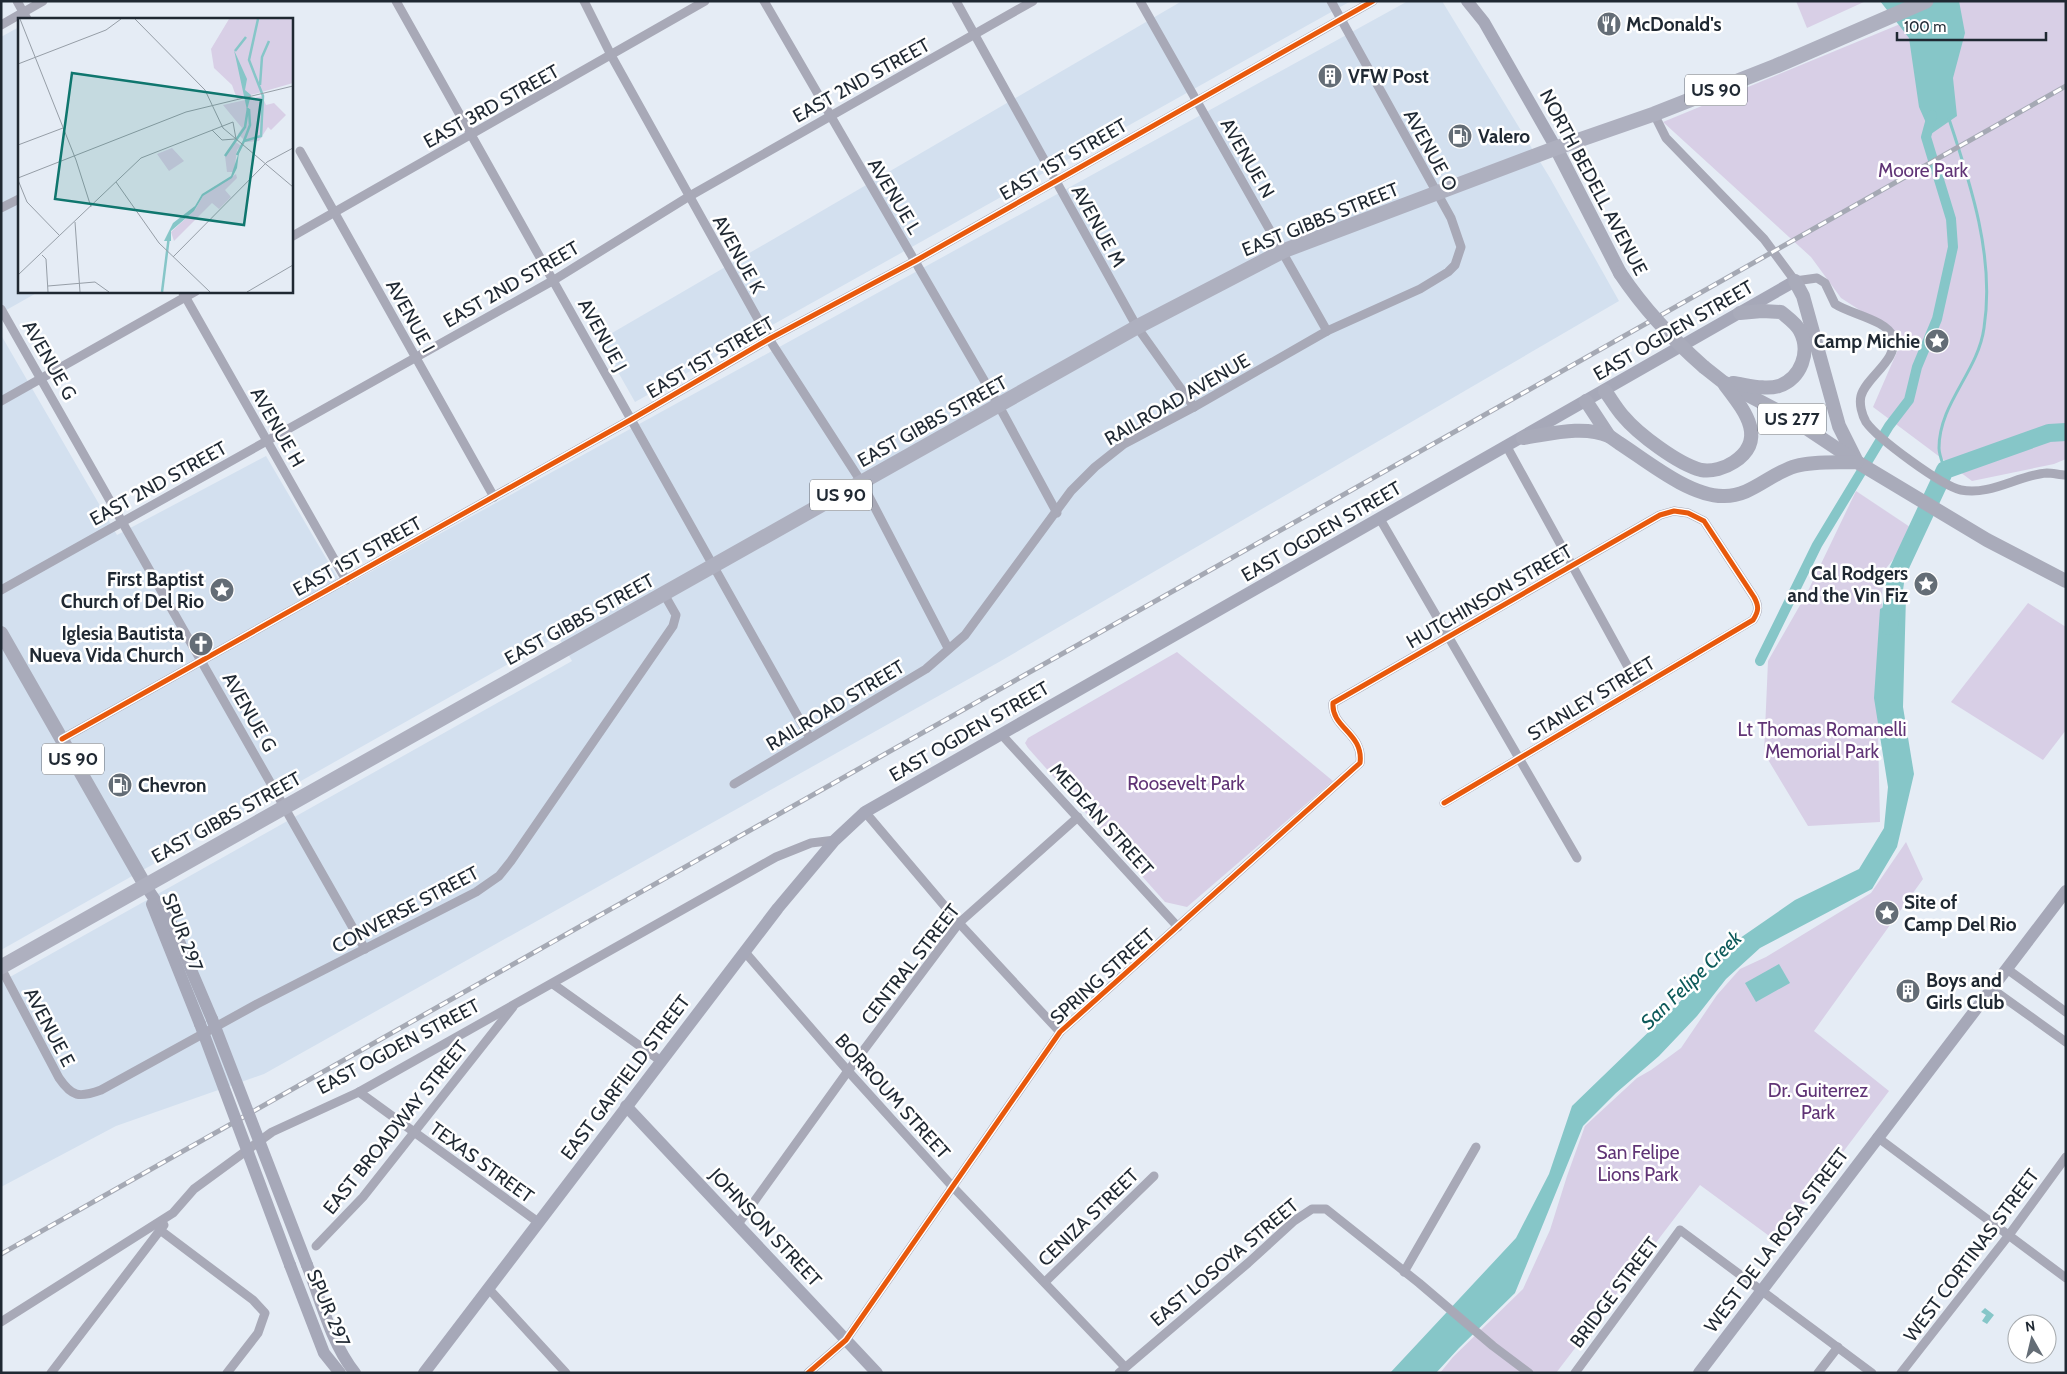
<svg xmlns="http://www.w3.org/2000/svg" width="2067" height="1374" viewBox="0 0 2067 1374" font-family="Cabin,sans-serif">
<rect width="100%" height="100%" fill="#e5ecf5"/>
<g fill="#d3e0ef">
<path d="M 1182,1 L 1351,1 L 635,402 L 600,340 Z"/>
<path d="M 1408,1 L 1442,1 L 1550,178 L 1619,301 L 999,662 L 264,1074 L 116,1126 L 1,1187 L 1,982 L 572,661 L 558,636 L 1,950 L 1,335 L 117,535 L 266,456 L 343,587 Z"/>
<path d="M 19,27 L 19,291 L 40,291 L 1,313 L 1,37 Z"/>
</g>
<g fill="#d8cfe6">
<path d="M 1796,1 L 1866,1 L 1807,28 Z"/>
<path d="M 1956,1 L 2066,1 L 2066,459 L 2054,464 L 1972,481 L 1873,407 L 1903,338 L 1841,298 L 1811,257 L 1663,122 Z"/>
<path d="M 1856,491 L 1916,531 L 1883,572 L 1878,733 L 1880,822 L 1808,826 L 1764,753 L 1768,661 L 1807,593 Z"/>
<path d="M 2028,603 L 2066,627 L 2066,730 L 2043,760 L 1951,702 Z"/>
<path d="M 1177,652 L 1333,781 L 1187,907 L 1165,902 L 1028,748 L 1025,743 L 1028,738 Z"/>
<path d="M 1906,842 L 1923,879 L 1814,1031 L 1889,1091 L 1776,1241 L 1700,1185 L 1556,1373 L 1440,1373 L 1453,1357 L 1523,1289 L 1550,1230 L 1567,1176 L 1585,1126 L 1637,1078 L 1651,1070 L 1681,1048 L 1717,995 L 1740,969 L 1766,957 L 1871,893 Z"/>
</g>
<g fill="#86c6c8">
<path d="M 1880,1 L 1959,1 L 1965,33 L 1953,78 L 1957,116 L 1931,134 L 1919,107 L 1909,38 Z"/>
<path d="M 1906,596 L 1903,707 L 1914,774 L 1897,847 L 1872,889 L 1760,948 L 1726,979 L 1697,1016 L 1659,1056 L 1616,1093 L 1583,1126 L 1515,1293 L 1459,1348 L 1436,1373 L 1390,1373 L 1516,1238 L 1549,1174 L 1572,1106 L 1692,990 L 1730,945 L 1795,900 L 1859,869 L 1884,828 L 1888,787 L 1874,698 L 1880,609 Z"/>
<path d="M 1779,964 L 1790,983 L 1756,1002 L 1745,983 Z"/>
<path d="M 1985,1308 L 1994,1315 L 1987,1324 L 1982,1321 L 1986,1315 L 1981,1312 Z"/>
</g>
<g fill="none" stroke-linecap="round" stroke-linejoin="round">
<path stroke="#86c6c8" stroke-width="3" d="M 1945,470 C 1943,464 1939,455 1939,448 C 1939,403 1978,372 1984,328 C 1995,258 1971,185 1949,119"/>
<path stroke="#86c6c8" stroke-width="10" d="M 1760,661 L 1817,545 L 1889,426 L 1909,400 L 1917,367 L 1937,319 L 1953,247 L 1951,219 L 1926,137 L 1932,115"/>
<path stroke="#86c6c8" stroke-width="18" d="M 1889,626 L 1896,575 L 1945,470 L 2049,433 L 2066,432"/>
<g stroke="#a8a9b7" stroke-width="9">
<path d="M 17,1 L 27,19"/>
<path d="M 396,1 L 810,738"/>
<path d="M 584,1 L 612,57 L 769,339 L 862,483 L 948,648"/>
<path d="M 764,1 L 999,406 L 1057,513"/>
<path d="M 956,1 L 1137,327 L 1194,407"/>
<path d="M 1140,1 L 1327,331"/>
<path d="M 1,25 L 43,1"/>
<path d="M 1654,114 L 1666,138 L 1764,239 L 1795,281 L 1817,278 L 1825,283 L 1835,304 C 1850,314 1887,320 1893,337 C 1899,360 1866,377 1861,396 C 1859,404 1862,415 1866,422 C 1878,439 1942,486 1961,490 C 1991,496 2018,475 2047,473 C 2053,473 2060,475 2066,475"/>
<path d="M 300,151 L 494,497"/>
<path d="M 1,208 L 19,199"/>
<path d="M 291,237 L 705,1"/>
<path d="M 182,291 L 346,580"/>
<path d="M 1,309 L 365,949"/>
<path d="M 1,401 L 196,291"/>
<path d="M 1507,447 L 1639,687"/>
<path d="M 1380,519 L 1577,858"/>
<path d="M 1,590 L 554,280 L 688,197 L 1033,1"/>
<path d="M 1001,734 L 1178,927"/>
<path d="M 62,739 L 632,419 L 769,339 L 915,261 L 1373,1"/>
<path d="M 734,784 L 926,669 L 965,635 L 1071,491 L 1095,467 L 1124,444 L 1194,407 L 1327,331 L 1420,289 L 1448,272 L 1455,265 L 1461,247 L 1451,218 L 1331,1"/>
<path d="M 865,812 L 959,923 L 1060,1032"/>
<path d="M 744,951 L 848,1071 L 952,1186 L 1125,1367"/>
<path d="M 1,968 L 59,1078 C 72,1097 79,1098 101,1090 L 257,1004 L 476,892 L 499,876 L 511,861 L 673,626 L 676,615 L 664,594"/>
<path d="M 2007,969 L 2066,1012"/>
<path d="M 553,984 L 661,1061"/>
<path d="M 1992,989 L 2066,1042"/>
<path d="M 359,1092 L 538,1222"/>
<path d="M 1877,1137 L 2066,1278"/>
<path d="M 738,1224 L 848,1071 L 959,923 L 1078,817"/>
<path d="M 160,1230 L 253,1300 L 265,1313 L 258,1333 L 227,1373"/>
<path d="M 316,1246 L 363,1197 L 513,1007"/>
<path d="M 1404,1272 L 1476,1147"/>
<path d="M 1045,1282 L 1154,1176"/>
<path d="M 488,1288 L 566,1373"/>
<path d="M 1,1322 L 173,1213 L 194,1189 L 272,1132 L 359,1092 L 776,857 L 811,843 L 835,840"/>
<path d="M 51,1373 L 164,1225"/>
<path d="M 808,1373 L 846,1340 L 1060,1032 L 1360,763 C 1364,733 1331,728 1333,703 L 1660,515 L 1674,511 L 1688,513 L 1704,521 L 1754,597 C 1759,606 1759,611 1753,620 L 1444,803"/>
<path d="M 1119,1373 L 1248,1263 L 1294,1221 L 1312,1209 L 1326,1209 L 1419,1283 L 1493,1346 L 1529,1373"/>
<path d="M 1575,1373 L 1680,1230 L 1872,1373"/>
<path d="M 1818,1373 L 1838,1347"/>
<path d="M 1901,1373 L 2009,1235 L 2066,1157"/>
</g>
<g stroke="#a6a8b8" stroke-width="12">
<path d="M 1467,1 L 1484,22 L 1556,148"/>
<path d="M 145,885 L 172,925 L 212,1019"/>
<path d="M 152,904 L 200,1024"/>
<path d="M 626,1106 L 877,1373"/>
<path d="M 290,1265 L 324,1353 L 340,1373"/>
<path d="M 307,1265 C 321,1300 331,1343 355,1373"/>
<path d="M 424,1373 L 778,908 L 835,840 L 865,812 L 1795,281"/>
<path d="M 1699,1373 L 2066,891"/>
</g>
<g stroke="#a9abba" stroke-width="14">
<path d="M 1556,148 L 1620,273"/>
<path d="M 1795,281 L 1803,296 L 1839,426 L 1856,460"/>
<path d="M 1704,367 L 1723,382 L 1788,416 L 1857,462 L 1987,540 L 2066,581"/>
<path d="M 1733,383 C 1748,385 1765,390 1779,386 C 1801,378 1811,352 1800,331 C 1796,323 1788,318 1781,312 L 1762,311 L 1740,313"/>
<path d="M 1605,391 C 1611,399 1616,408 1623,416 C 1638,434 1678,464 1701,470 C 1712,472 1725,468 1734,462 C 1769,439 1743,409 1725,385"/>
<path d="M 1586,401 L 1609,436 L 1619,443 C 1647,461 1689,496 1723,496 C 1751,497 1770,473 1796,466 C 1815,461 1838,463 1857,462"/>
<path d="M 1523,438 C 1551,434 1583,425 1609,436"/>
<path d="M 1,633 L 145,885"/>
</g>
<path stroke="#aeb0bf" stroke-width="15" d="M 1,967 L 1137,327 L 1283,251 L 1556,148 L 1654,114 L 1776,66 L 1926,1"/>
<defs>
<path id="rail" d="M 1,1254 L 2066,86"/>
</defs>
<use href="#rail" stroke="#a5a9b4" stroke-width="5"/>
<use href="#rail" stroke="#fff" stroke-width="3" stroke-dasharray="9" stroke-linecap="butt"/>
<g stroke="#a6a8b8" stroke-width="12">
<path d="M 212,1019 L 307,1265"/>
<path d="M 200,1024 L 290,1265"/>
</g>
<path stroke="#a9abba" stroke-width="14" d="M 1620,273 C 1644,309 1671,338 1704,367"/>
<defs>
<g id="cycleway">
<path d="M 62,739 L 632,419 L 769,339 L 915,261 L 1373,1"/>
<path d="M 808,1373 L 846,1340 L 1060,1032 L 1360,763 C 1364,733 1331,728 1333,703 L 1660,515 L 1674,511 L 1688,513 L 1704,521 L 1754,597 C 1759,606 1759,611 1753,620 L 1444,803"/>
</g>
</defs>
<use href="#cycleway" stroke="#fff" stroke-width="8"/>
<use href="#cycleway" stroke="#e8590c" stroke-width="5"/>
</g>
<defs>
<symbol id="restaurant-disc" viewBox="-11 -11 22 22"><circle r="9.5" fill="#646d76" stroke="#fff"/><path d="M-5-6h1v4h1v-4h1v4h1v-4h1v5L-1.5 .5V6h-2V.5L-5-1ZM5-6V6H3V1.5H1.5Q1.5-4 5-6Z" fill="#fff"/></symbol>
<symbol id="building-disc" viewBox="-11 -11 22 22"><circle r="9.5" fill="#646d76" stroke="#fff"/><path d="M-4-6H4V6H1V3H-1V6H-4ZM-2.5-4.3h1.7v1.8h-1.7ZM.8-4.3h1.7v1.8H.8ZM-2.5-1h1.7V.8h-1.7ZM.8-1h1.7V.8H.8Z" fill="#fff"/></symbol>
<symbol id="fuel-disc" viewBox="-11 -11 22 22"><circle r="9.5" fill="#646d76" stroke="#fff"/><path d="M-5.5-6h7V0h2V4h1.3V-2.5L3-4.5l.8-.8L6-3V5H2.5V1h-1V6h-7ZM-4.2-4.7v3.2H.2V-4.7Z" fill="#fff"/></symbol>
<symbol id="sight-disc" viewBox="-11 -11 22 22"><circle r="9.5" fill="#646d76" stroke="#fff"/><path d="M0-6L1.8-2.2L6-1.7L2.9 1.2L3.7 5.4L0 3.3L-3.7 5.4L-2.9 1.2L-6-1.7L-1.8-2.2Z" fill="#fff"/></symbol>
<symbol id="church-disc" viewBox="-11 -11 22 22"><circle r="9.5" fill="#646d76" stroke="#fff"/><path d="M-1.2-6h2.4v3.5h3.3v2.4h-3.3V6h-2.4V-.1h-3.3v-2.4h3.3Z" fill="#fff"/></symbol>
</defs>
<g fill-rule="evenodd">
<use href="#restaurant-disc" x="1595" y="10" width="28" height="28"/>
<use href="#building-disc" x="1316" y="62" width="28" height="28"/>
<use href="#fuel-disc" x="1446" y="122" width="28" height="28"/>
<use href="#sight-disc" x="1923" y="327" width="28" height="28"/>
<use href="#sight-disc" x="1912" y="570" width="28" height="28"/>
<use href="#sight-disc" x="208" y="576" width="28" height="28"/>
<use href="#church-disc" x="187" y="630" width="28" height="28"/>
<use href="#fuel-disc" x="106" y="771" width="28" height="28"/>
<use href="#sight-disc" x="1873" y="899" width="28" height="28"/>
<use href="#building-disc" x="1894" y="977" width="28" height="28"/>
</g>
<g text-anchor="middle" stroke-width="5" stroke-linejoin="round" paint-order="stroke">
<g fill="#fff" stroke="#626870" stroke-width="1">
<rect x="1685" y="74.5" width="62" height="31" rx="4"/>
<rect x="1758" y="403.5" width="68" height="31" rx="4"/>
<rect x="810" y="479.5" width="62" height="31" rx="4"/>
<rect x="42" y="743.5" width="62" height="31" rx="4"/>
</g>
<g font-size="18" font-weight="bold" fill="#1f2832">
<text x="1716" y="96">US 90</text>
<text x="1792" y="425">US 277</text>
<text x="841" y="501">US 90</text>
<text x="73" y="765">US 90</text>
</g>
<g font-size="19" font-weight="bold" fill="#1f2832" stroke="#fff" text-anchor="start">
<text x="1626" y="31">McDonald's</text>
<text x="1348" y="83">VFW Post</text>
<text x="1478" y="143">Valero</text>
<text x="1920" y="348" text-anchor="end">Camp Michie</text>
<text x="1908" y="580" text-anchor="end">Cal Rodgers<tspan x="1908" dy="22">and the Vin Fiz</tspan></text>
<text x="204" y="586" text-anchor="end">First Baptist<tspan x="204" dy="22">Church of Del Rio</tspan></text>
<text x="184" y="640" text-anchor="end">Iglesia Bautista<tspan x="184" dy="22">Nueva Vida Church</tspan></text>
<text x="138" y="792">Chevron</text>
<text x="1904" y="909">Site of<tspan x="1904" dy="22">Camp Del Rio</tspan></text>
<text x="1926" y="987">Boys and<tspan x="1926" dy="22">Girls Club</tspan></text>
</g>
<g font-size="19" fill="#1f2832" stroke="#fff">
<text transform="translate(861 80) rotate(-29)" y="7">EAST 2ND STREET</text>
<text transform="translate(491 106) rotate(-29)" y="7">EAST 3RD STREET</text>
<text transform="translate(1431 150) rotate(61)" y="7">AVENUE O</text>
<text transform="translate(1248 158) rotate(60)" y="7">AVENUE N</text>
<text transform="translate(1063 159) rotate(-30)" y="7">EAST 1ST STREET</text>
<text transform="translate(1594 182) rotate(62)" y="7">NORTH BEDELL AVENUE</text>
<text transform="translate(895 196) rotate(59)" y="7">AVENUE L</text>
<text transform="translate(1320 219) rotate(-22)" y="7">EAST GIBBS STREET</text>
<text transform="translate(1099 226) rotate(61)" y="7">AVENUE M</text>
<text transform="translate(739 254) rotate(61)" y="7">AVENUE K</text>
<text transform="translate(511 284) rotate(-30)" y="7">EAST 2ND STREET</text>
<text transform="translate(411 316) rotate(61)" y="7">AVENUE I</text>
<text transform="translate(1673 330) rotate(-30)" y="7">EAST OGDEN STREET</text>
<text transform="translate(603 335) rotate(61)" y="7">AVENUE J</text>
<text transform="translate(710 357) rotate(-30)" y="7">EAST 1ST STREET</text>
<text transform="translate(50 360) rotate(60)" y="7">AVENUE G</text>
<text transform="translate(1177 399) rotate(-30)" y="7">RAILROAD AVENUE</text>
<text transform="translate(932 421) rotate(-29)" y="7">EAST GIBBS STREET</text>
<text transform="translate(278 427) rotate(60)" y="7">AVENUE H</text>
<text transform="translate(158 483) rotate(-29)" y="7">EAST 2ND STREET</text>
<text transform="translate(1321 531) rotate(-30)" y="7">EAST OGDEN STREET</text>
<text transform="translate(357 556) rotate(-29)" y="7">EAST 1ST STREET</text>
<text transform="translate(1489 596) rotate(-30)" y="7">HUTCHINSON STREET</text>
<text transform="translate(579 619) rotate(-29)" y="7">EAST GIBBS STREET</text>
<text transform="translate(1591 698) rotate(-31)" y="7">STANLEY STREET</text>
<text transform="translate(835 705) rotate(-31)" y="7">RAILROAD STREET</text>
<text transform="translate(250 712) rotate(60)" y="7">AVENUE G</text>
<text transform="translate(969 731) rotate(-30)" y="7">EAST OGDEN STREET</text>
<text transform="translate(226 817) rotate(-29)" y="7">EAST GIBBS STREET</text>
<text transform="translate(1102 819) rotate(48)" y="7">MEDEAN STREET</text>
<text transform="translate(405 909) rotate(-28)" y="7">CONVERSE STREET</text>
<text transform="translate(183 932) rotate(69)" y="7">SPUR 297</text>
<text transform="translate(910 964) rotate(-52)" y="7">CENTRAL STREET</text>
<text transform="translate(1102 976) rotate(-42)" y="7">SPRING STREET</text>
<text transform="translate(50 1027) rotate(62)" y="7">AVENUE E</text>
<text transform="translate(398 1046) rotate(-28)" y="7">EAST OGDEN STREET</text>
<text transform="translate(625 1077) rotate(-53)" y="7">EAST GARFIELD STREET</text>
<text transform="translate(893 1096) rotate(48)" y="7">BORROUM STREET</text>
<text transform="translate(395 1127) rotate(-51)" y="7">EAST BROADWAY STREET</text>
<text transform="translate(482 1162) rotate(36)" y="7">TEXAS STREET</text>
<text transform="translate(1088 1217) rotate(-44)" y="7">CENIZA STREET</text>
<text transform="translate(766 1227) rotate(47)" y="7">JOHNSON STREET</text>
<text transform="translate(1776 1240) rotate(-53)" y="7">WEST DE LA ROSA STREET</text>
<text transform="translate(1971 1255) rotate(-53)" y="7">WEST CORTINAS STREET</text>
<text transform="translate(1224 1262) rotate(-40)" y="7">EAST LOSOYA STREET</text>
<text transform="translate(1614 1292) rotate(-53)" y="7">BRIDGE STREET</text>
<text transform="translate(329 1308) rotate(67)" y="7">SPUR 297</text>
</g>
<g font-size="19" fill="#603476" stroke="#fff">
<text x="1923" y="177">Moore Park</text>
<text x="1822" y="736">Lt Thomas Romanelli<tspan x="1822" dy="22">Memorial Park</tspan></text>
<text x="1186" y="790">Roosevelt Park</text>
<text x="1818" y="1097">Dr. Guiterrez<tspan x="1818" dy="22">Park</tspan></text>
<text x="1638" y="1159">San Felipe<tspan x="1638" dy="22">Lions Park</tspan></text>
</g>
<g font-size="20" font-style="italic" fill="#0d5a5a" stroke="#fff">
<text transform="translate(1691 980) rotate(-44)" y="7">San Felipe Creek</text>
</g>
</g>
<g transform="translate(18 18)">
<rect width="275" height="275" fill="#e5ecf5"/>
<path d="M 211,1 L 274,1 L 275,65 L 219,81 L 214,67 L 196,50 L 193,31 ZM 244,78 L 248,87 L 256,85 L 268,97 L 253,112 L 250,109 L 241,123 L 228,124 L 220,116 L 224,110 L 205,87 ZM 218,124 L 223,128 L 219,132 L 216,154 L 209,154 L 207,138 ZM 154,130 L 166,143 L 151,153 L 139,136 ZM 218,156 L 219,160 L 207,172 L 213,179 L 201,191 L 194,185 L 156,223 L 153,214 L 177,192 L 185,178 Z" fill="#d8cfe6"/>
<path d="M 216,32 L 229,61 L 227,72 L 233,77 L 229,92 ZM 221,134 L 219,150 L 214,160 L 185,178 L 176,193 L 153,213 L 153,223 L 146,223 L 155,205 L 177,188 L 184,176 L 213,158 Z" fill="#86c6c8"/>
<path fill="none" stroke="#86c6c8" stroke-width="2.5" d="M 217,33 L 228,19M 242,67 L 244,39 L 251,23M 226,123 L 232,107 L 231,91M 219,137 L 226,123 L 243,118 L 245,78 L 231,42 L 240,1M 207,138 L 227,109 L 230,90M 144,274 L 151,218"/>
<path fill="none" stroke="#969ea7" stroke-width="1" d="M 2,1 L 58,142 L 73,189M 117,1 L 187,72 L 205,110 L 275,169M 0,46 L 88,12 L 103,1M 194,112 L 204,122 L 217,121M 0,127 L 45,110M 0,160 L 168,94 L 275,68M 0,162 L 9,184 L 41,217M 98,164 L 141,225 L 192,274M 57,204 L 62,274M 24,237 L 28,241 L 30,274M 155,239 L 249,144 L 275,130M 0,257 L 123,140 L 215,104 L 218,121M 30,268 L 77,264 L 91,274M 229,274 L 275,247"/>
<path fill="#0f766e" fill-opacity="0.15" stroke="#0f766e" stroke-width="2.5" d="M 54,55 L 243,82 L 226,207 L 37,181 Z"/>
<rect width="275" height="275" fill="none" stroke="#1f2832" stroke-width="2.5"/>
</g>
<rect width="2067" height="1374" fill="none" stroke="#1f2832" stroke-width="5"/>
<g transform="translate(2032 1339) rotate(352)"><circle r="24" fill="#ffffff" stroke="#a5a9ad"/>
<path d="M0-4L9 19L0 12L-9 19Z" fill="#646d76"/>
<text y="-8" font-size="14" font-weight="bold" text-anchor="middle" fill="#1f2832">N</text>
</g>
<path d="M1897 32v8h149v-8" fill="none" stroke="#1f2832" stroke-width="2.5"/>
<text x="1904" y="32" font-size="15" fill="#1f2832" stroke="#ffffff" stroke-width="4" paint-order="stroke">100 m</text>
</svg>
